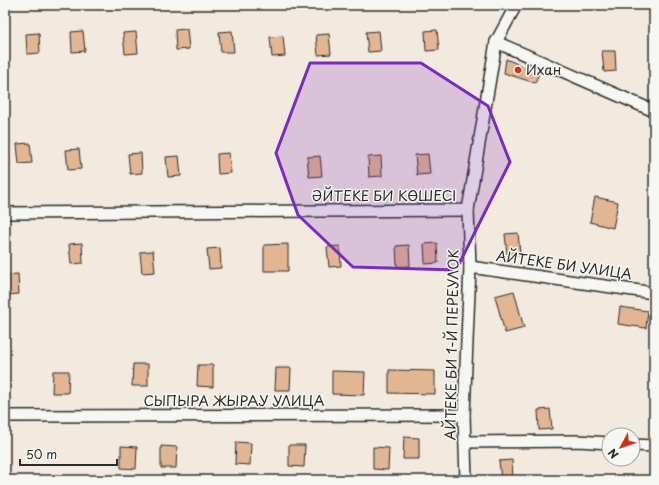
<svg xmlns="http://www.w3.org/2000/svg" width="659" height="485" viewBox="0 0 659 485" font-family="'Playpen Sans',sans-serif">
<rect width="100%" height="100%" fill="#f2e9df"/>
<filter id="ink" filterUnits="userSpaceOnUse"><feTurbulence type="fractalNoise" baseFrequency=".025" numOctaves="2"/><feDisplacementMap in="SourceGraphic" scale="8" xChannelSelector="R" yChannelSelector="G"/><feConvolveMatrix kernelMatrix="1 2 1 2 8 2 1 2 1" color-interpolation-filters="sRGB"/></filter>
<g filter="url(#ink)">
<g fill="#e3b693" stroke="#2b2b2b">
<path d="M 187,29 L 189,49 L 176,50 L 175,30 Z"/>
<path d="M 437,30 L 439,50 L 426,51 L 425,31 Z"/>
<path d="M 83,31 L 85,51 L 72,52 L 71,32 Z"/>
<path d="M 232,31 L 234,52 L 221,52 L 219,32 Z"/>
<path d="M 379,31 L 381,51 L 368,52 L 366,32 Z"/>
<path d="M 136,32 L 138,53 L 125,54 L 123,33 Z"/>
<path d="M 39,33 L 40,53 L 27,54 L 26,34 Z"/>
<path d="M 329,34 L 331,54 L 318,55 L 316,35 Z"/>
<path d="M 283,36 L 285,56 L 272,57 L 270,37 Z"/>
<path d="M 602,51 L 615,51 L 616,71 L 604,72 Z"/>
<path d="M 506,59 L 539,73 L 535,83 L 504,73 Z"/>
<path d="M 30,143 L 32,163 L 19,164 L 17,144 Z"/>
<path d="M 79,149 L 81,169 L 68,170 L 66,150 Z"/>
<path d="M 141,153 L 142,173 L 130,174 L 128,154 Z"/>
<path d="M 229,153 L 231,173 L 218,174 L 217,154 Z"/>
<path d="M 428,154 L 430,174 L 417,175 L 415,155 Z"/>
<path d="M 179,156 L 181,176 L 168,177 L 166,157 Z"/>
<path d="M 320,156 L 322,176 L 309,177 L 307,157 Z"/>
<path d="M 381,156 L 382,176 L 369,177 L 368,157 Z"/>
<path d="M 595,197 L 618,202 L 613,228 L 590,222 Z"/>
<path d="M 518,233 L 520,254 L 507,254 L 505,234 Z"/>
<path d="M 82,243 L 83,263 L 71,264 L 69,244 Z"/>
<path d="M 437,243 L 438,263 L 425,264 L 424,244 Z"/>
<path d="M 288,244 L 288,271 L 264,271 L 264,245 Z"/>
<path d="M 409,245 L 410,266 L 397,267 L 396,246 Z"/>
<path d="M 340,246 L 341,266 L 329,267 L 327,247 Z"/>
<path d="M 220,248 L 221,268 L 209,269 L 207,249 Z"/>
<path d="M 153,251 L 155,272 L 142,273 L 140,252 Z"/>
<path d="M 18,274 L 19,294 L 6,295 L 5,275 Z"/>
<path d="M 514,291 L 524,328 L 505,333 L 495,296 Z"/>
<path d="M 620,307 L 648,311 L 646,328 L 618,324 Z"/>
<path d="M 133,364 L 148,364 L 148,386 L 132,386 Z"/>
<path d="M 198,365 L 213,365 L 213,387 L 197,386 Z"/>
<path d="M 276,368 L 291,368 L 290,390 L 275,390 Z"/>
<path d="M 389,370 L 435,371 L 435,394 L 389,393 Z"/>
<path d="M 53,371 L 69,371 L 68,393 L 52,393 Z"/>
<path d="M 332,371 L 365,372 L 364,395 L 332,394 Z"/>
<path d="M 550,409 L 552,429 L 539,430 L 538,410 Z"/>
<path d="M 404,437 L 419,438 L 419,459 L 403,459 Z"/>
<path d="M 236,442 L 251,443 L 250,465 L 235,464 Z"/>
<path d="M 289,445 L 305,445 L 304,467 L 289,466 Z"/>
<path d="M 121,446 L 137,447 L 136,469 L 121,468 Z"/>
<path d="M 161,446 L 177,447 L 176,468 L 161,468 Z"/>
<path d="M 373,447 L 389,448 L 388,470 L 373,469 Z"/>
<path d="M 512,460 L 513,480 L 501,480 L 499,461 Z"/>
</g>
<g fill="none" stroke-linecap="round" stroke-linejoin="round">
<defs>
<g id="minor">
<path d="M 496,42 L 654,111"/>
<path d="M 5,213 L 468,210 L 496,42 L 516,5"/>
<path d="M 470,267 L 654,293"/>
<path d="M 5,416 L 464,415"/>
<path d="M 465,442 L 578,441 L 609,443"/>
<path d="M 633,445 L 654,446"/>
<path d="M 466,480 L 464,415 L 470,267 L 468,210"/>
</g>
</defs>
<use href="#minor" stroke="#2b2b2b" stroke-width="14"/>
<use href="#minor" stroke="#f6f6f2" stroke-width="11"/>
</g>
</g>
<path fill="#7b2cbf" fill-opacity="0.2" stroke="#7b2cbf" stroke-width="3" stroke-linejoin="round" d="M 310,63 L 421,63 L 488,106 L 510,162 L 456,270 L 353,267 L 298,215 L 276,153 Z"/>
<circle fill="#c8321e" stroke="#f6f6f2" stroke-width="1.5" cx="518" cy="70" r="4"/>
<g text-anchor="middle" stroke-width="3" stroke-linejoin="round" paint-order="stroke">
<g font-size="14" fill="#2b2b2b" stroke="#f6f6f2" text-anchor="start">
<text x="526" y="75">Ихан</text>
</g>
<g font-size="14" fill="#2b2b2b" stroke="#f6f6f2">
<text x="384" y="201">ӘЙТЕКЕ БИ КӨШЕСІ</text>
<text transform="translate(564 265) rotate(8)" y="5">АЙТЕКЕ БИ УЛИЦА</text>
<text transform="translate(452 345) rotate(-89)" y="5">АЙТЕКЕ БИ 1-Й ПЕРЕУЛОК</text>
<text x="234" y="406">СЫПЫРА ЖЫРАУ УЛИЦА</text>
</g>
</g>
<rect width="659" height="485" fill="none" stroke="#f6f6f2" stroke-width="20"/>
<rect x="10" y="10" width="639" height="465" fill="none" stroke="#2b2b2b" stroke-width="1.5" filter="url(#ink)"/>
<g transform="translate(621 447) rotate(230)"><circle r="19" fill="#f6f6f2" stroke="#a5a5a2"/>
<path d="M0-3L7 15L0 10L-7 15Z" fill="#c8321e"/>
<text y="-6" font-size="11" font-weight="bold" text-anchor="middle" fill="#2b2b2b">N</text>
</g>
<path d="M20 459v6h97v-6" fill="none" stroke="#2b2b2b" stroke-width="2"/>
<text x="26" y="459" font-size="12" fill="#2b2b2b" stroke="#f6f6f2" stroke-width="3" paint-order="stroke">50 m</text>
</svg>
